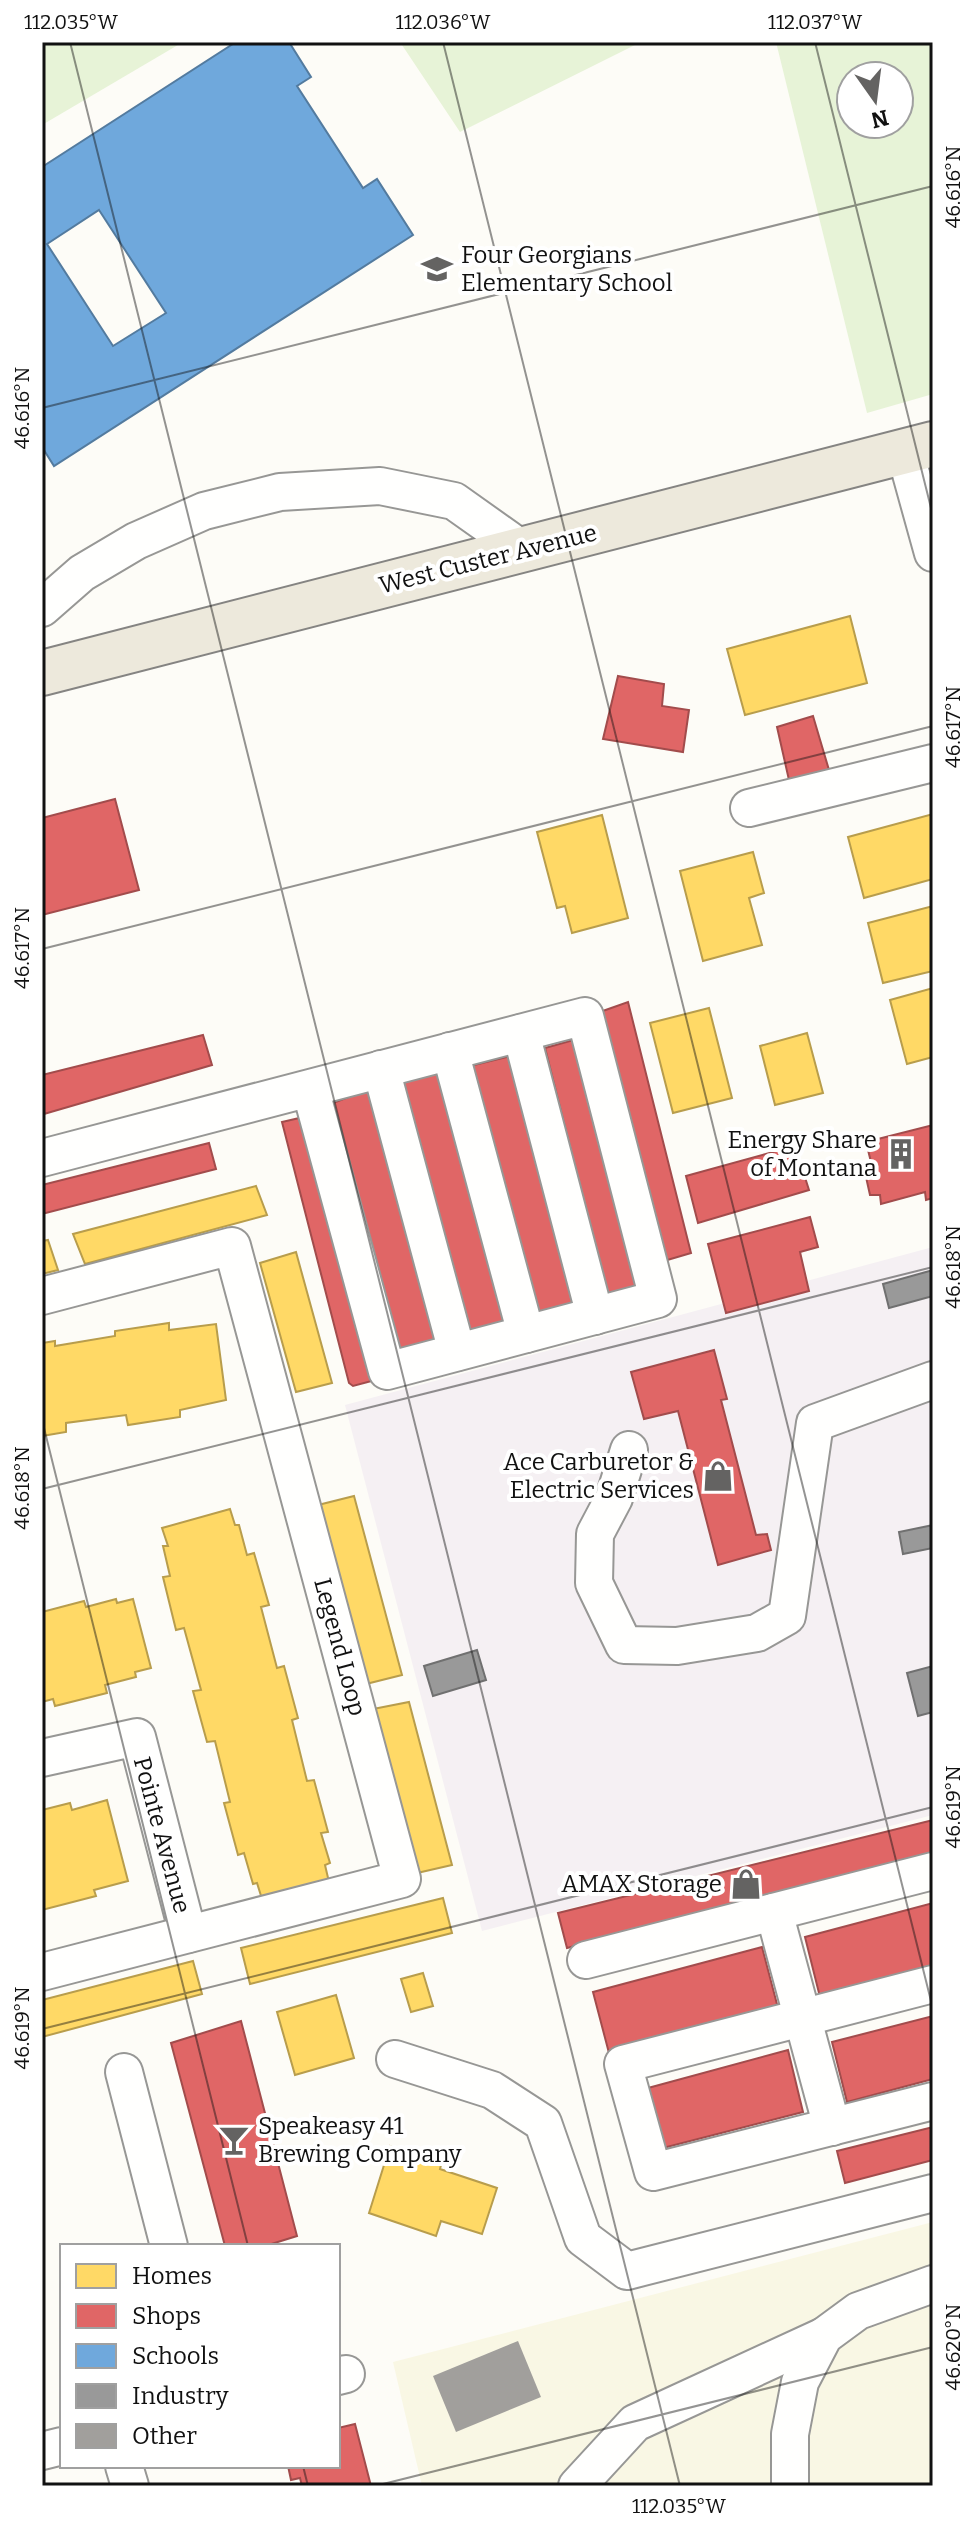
<svg xmlns="http://www.w3.org/2000/svg" width="975" height="2528" viewBox="0 0 975 2528" font-family="Bitter,serif">
<rect width="100%" height="100%" fill="#fdfcf7"/>
<path fill="#f5f0f3" d="M 933,1247 L 933,1815 L 482,1931 L 345,1405 Z"/>
<path fill="#f9f7e4" d="M 933,2222 L 933,2486 L 422,2486 L 393,2362 Z"/>
<g fill="#e7f3d7" fill-rule="evenodd">
<path d="M 42,42 L 183,42 L 42,125 Z"/>
<path d="M 400,42 L 641,42 L 460,132 Z"/>
<path d="M 776,42 L 933,42 L 933,394 L 867,413 ZM 899,76 L 899,124 L 851,124 L 851,76 Z"/>
</g>
<g fill="#ffd966" stroke="#b89d4c" stroke-width="2">
<path d="M 850,616 L 867,683 L 745,715 L 727,649 Z"/>
<path d="M 933,814 L 933,879 L 864,898 L 848,837 Z"/>
<path d="M 602,815 L 628,918 L 572,933 L 565,906 L 557,908 L 537,832 Z"/>
<path d="M 753,852 L 764,893 L 749,898 L 762,945 L 703,961 L 680,871 Z"/>
<path d="M 933,906 L 933,971 L 883,983 L 868,923 Z"/>
<path d="M 933,988 L 933,1057 L 907,1064 L 890,1000 Z"/>
<path d="M 709,1008 L 732,1098 L 673,1113 L 650,1023 Z"/>
<path d="M 807,1033 L 823,1093 L 775,1105 L 760,1046 Z"/>
<path d="M 256,1186 L 267,1215 L 85,1264 L 73,1234 Z"/>
<path d="M 48,1240 L 58,1270 L 42,1274 L 42,1241 Z"/>
<path d="M 296,1252 L 332,1383 L 296,1392 L 260,1263 Z"/>
<path d="M 169,1323 L 169,1330 L 216,1324 L 226,1400 L 180,1410 L 180,1417 L 128,1425 L 126,1415 L 66,1423 L 66,1432 L 42,1436 L 42,1343 L 55,1341 L 55,1346 L 115,1336 L 115,1331 Z"/>
<path d="M 354,1496 L 402,1675 L 366,1684 L 318,1505 Z"/>
<path d="M 230,1509 L 235,1525 L 239,1525 L 247,1555 L 254,1553 L 269,1605 L 261,1607 L 277,1668 L 284,1666 L 298,1718 L 292,1720 L 307,1781 L 314,1780 L 328,1832 L 321,1833 L 330,1863 L 325,1865 L 329,1882 L 262,1899 L 257,1883 L 253,1884 L 244,1853 L 238,1855 L 224,1803 L 230,1802 L 215,1741 L 207,1742 L 193,1691 L 201,1690 L 184,1628 L 176,1630 L 163,1577 L 170,1576 L 163,1546 L 168,1546 L 162,1528 Z"/>
<path d="M 116,1599 L 117,1603 L 133,1599 L 151,1668 L 135,1672 L 136,1677 L 105,1685 L 107,1693 L 55,1706 L 53,1699 L 42,1702 L 42,1612 L 84,1601 L 86,1607 Z"/>
<path d="M 409,1702 L 452,1865 L 417,1873 L 373,1709 Z"/>
<path d="M 107,1800 L 128,1881 L 94,1890 L 96,1896 L 42,1910 L 42,1810 L 70,1803 L 72,1810 Z"/>
<path d="M 443,1898 L 452,1933 L 250,1984 L 241,1948 Z"/>
<path d="M 193,1961 L 202,1994 L 42,2037 L 42,2000 Z"/>
<path d="M 423,1973 L 433,2006 L 411,2012 L 401,1979 Z"/>
<path d="M 336,1995 L 354,2058 L 295,2075 L 277,2012 Z"/>
<path d="M 390,2146 L 442,2161 L 440,2169 L 497,2188 L 482,2234 L 441,2221 L 436,2236 L 369,2213 Z"/>
</g>
<g fill="#e06666" stroke="#a24c4c" stroke-width="2">
<path d="M 618,676 L 664,684 L 662,706 L 689,710 L 683,752 L 603,739 Z"/>
<path d="M 813,716 L 829,770 L 789,780 L 777,727 Z"/>
<path d="M 115,799 L 139,890 L 42,915 L 42,818 Z"/>
<path d="M 628,1002 L 691,1253 L 664,1261 L 600,1012 Z"/>
<path d="M 203,1035 L 212,1065 L 44,1114 L 42,1108 L 42,1075 Z"/>
<path d="M 577,1039 L 645,1287 L 608,1297 L 545,1048 Z"/>
<path d="M 519,1054 L 582,1303 L 539,1314 L 470,1066 Z"/>
<path d="M 446,1071 L 515,1322 L 470,1335 L 399,1082 Z"/>
<path d="M 377,1086 L 443,1341 L 401,1353 L 333,1103 Z"/>
<path d="M 308,1116 L 379,1379 L 353,1386 L 349,1383 L 282,1122 Z"/>
<path d="M 933,1125 L 933,1198 L 926,1200 L 925,1192 L 881,1204 L 880,1195 L 870,1195 L 864,1168 L 872,1166 L 866,1142 Z"/>
<path d="M 209,1143 L 216,1169 L 42,1214 L 42,1185 Z"/>
<path d="M 795,1146 L 809,1190 L 698,1223 L 686,1176 Z"/>
<path d="M 810,1217 L 818,1247 L 800,1252 L 809,1291 L 726,1313 L 708,1244 Z"/>
<path d="M 714,1350 L 727,1399 L 721,1400 L 756,1535 L 767,1534 L 771,1550 L 718,1565 L 678,1411 L 644,1419 L 631,1372 Z"/>
<path d="M 933,1820 L 933,1855 L 567,1948 L 558,1913 Z"/>
<path d="M 933,1903 L 933,1968 L 820,1997 L 805,1937 Z"/>
<path d="M 762,1947 L 778,2008 L 609,2053 L 593,1992 Z"/>
<path d="M 933,2016 L 933,2079 L 847,2102 L 832,2042 Z"/>
<path d="M 241,2021 L 297,2236 L 265,2246 L 225,2246 L 171,2043 Z"/>
<path d="M 788,2050 L 803,2112 L 663,2148 L 648,2088 Z"/>
<path d="M 933,2127 L 933,2160 L 845,2183 L 837,2151 Z"/>
<path d="M 355,2424 L 371,2486 L 302,2486 L 300,2478 L 291,2480 L 288,2466 L 338,2466 L 338,2428 Z"/>
</g>
<path fill="#6fa8dc" stroke="#537b9f" stroke-width="2" fill-rule="evenodd" d="M 236,42 L 289,42 L 311,77 L 297,86 L 363,188 L 377,179 L 413,235 L 54,466 L 42,447 L 42,167 ZM 99,210 L 166,313 L 113,346 L 47,244 Z"/>
<g fill="#999" stroke="#707070" stroke-width="2">
<path d="M 933,1270 L 933,1296 L 889,1308 L 883,1284 Z"/>
<path d="M 933,1525 L 933,1548 L 903,1554 L 899,1532 Z"/>
<path d="M 477,1650 L 486,1680 L 433,1696 L 424,1666 Z"/>
<path d="M 933,1666 L 933,1712 L 918,1716 L 907,1673 Z"/>
</g>
<path fill="#a19f9c" d="M 518,2341 L 541,2397 L 456,2432 L 433,2376 Z"/>
<g fill="none" stroke-linecap="round" stroke-linejoin="round">
<defs>
<g id="minor">
<path d="M 905,452 L 933,553"/>
<path d="M 42,608 L 82,573 L 136,541 L 204,511 L 280,492 L 380,486 L 454,501 L 523,550"/>
<path d="M 749,808 L 933,763"/>
<path d="M 521,1033 L 595,1316"/>
<path d="M 450,1051 L 526,1334"/>
<path d="M 381,1069 L 457,1352"/>
<path d="M 42,1158 L 585,1016 L 658,1299 L 387,1371 L 310,1088"/>
<path d="M 42,1296 L 232,1246 L 402,1879 L 42,1972"/>
<path d="M 629,1450 L 614,1498 L 595,1534 L 594,1583 L 624,1645 L 677,1646 L 757,1633 L 787,1616 L 815,1423 L 933,1380"/>
<path d="M 42,1758 L 137,1737 L 188,1934"/>
<path d="M 774,1912 L 832,2127"/>
<path d="M 586,1960 L 933,1871"/>
<path d="M 933,1984 L 623,2064 L 653,2172 L 933,2101"/>
<path d="M 395,2059 L 492,2090 L 543,2123 L 583,2238 L 627,2271 L 933,2193"/>
<path d="M 124,2072 L 169,2246"/>
<path d="M 338,2376 L 346,2374"/>
<path d="M 42,2451 L 62,2446"/>
<path d="M 124,2466 L 130,2486"/>
<path d="M 577,2486 L 635,2423 L 824,2336"/>
<path d="M 790,2486 L 790,2434 L 800,2382 L 824,2336 L 858,2311 L 933,2284"/>
</g>
<path id="major" d="M 42,673 L 933,444"/>
</defs>
<use href="#minor" stroke="#979795" stroke-width="40"/>
<use href="#major" stroke="#858482" stroke-width="48"/>
<use href="#minor" stroke="#fffffe" stroke-width="36"/>
<use href="#major" stroke="#ede9dc" stroke-width="44"/>
</g>
<path fill="none" stroke="#111" stroke-width="2" stroke-opacity="0.45" d="M 70,42 L 680,2486M 443,42 L 933,2009M 815,42 L 933,516M 42,408 L 933,186M 42,949 L 933,726M 42,1420 L 248,2246M 42,1489 L 933,1267M 42,2029 L 933,1807M 303,2466 L 308,2486M 375,2486 L 933,2347"/>
<defs>
<symbol id="school-bare" viewBox="-9 -9 18 18"><path d="M0-5L7-2L0 1L-7-2ZM-4 1L0 2.5L4 1V4Q0 6-4 4Z" fill="#646362" stroke="#fff" stroke-width="2.5" paint-order="stroke"/></symbol>
<symbol id="building-bare" viewBox="-9 -9 18 18"><path d="M-4-6H4V6H1V3H-1V6H-4ZM-2.5-4.3h1.7v1.8h-1.7ZM.8-4.3h1.7v1.8H.8ZM-2.5-1h1.7V.8h-1.7ZM.8-1h1.7V.8H.8Z" fill="#646362" stroke="#fff" stroke-width="2.5" paint-order="stroke"/></symbol>
<symbol id="shop-bare" viewBox="-9 -9 18 18"><path d="M-5-2.5h2.3a2.7 3.5 0 0 1 5.4 0H5L5.5 6h-11ZM-1.5-2.5h3a1.5 2.3 0 0 0-3 0Z" fill="#646362" stroke="#fff" stroke-width="2.5" paint-order="stroke"/></symbol>
<symbol id="bar-bare" viewBox="-9 -9 18 18"><path d="M-6-5H6L.8 .8V4.5H3.5V6h-7V4.5H-.8V.8Z" fill="#646362" stroke="#fff" stroke-width="2.5" paint-order="stroke"/></symbol>
</defs>
<g fill-rule="evenodd">
<use href="#school-bare" x="415" y="247" width="44" height="44"/>
<use href="#building-bare" x="879" y="1132" width="44" height="44"/>
<use href="#shop-bare" x="696" y="1454" width="44" height="44"/>
<use href="#shop-bare" x="724" y="1862" width="44" height="44"/>
<use href="#bar-bare" x="212" y="2118" width="44" height="44"/>
</g>
<g text-anchor="middle" stroke-width="8" stroke-linejoin="round" paint-order="stroke">
<g font-size="24" fill="#111" stroke="#fff" text-anchor="end">
<text x="461" y="263" text-anchor="start">Four Georgians<tspan x="461" dy="28">Elementary School</tspan></text>
<text x="877" y="1148">Energy Share<tspan x="877" dy="28">of Montana</tspan></text>
<text x="694" y="1470">Ace Carburetor &amp;<tspan x="694" dy="28">Electric Services</tspan></text>
<text x="722" y="1892">AMAX Storage</text>
<text x="258" y="2134" text-anchor="start">Speakeasy 41<tspan x="258" dy="28">Brewing Company</tspan></text>
</g>
<g font-size="24" fill="#111" stroke="#fff">
<text transform="translate(488 559) rotate(-14)" y="8">West Custer Avenue</text>
<text transform="translate(340 1647) rotate(75)" y="8">Legend Loop</text>
<text transform="translate(162 1835) rotate(75)" y="8">Pointe Avenue</text>
</g>
</g>
<rect width="975" height="2528" fill="none" stroke="#ffffff" stroke-width="88"/>
<rect x="60" y="2244" width="280" height="224" fill="#ffffff" stroke="#a0a0a0" stroke-width="2"/>
<rect x="76" y="2264" width="40" height="24" fill="#ffd966" stroke="#a0a0a0" stroke-width="2"/>
<text x="132" y="2284" font-size="24" fill="#111111">Homes</text>
<rect x="76" y="2304" width="40" height="24" fill="#e06666" stroke="#a0a0a0" stroke-width="2"/>
<text x="132" y="2324" font-size="24" fill="#111111">Shops</text>
<rect x="76" y="2344" width="40" height="24" fill="#6fa8dc" stroke="#a0a0a0" stroke-width="2"/>
<text x="132" y="2364" font-size="24" fill="#111111">Schools</text>
<rect x="76" y="2384" width="40" height="24" fill="#999999" stroke="#a0a0a0" stroke-width="2"/>
<text x="132" y="2404" font-size="24" fill="#111111">Industry</text>
<rect x="76" y="2424" width="40" height="24" fill="#a19f9c" stroke="#a0a0a0" stroke-width="2"/>
<text x="132" y="2444" font-size="24" fill="#111111">Other</text>
<g transform="translate(875 100) rotate(166)"><circle r="38" fill="#ffffff" stroke="#a0a0a0" stroke-width="2"/>
<path d="M0-6L14 30L0 20L-14 30Z" fill="#646362"/>
<text y="-12" font-size="22" font-weight="bold" text-anchor="middle" fill="#111111">N</text>
</g>
<rect x="44" y="44" width="887" height="2440" fill="none" stroke="#111" stroke-width="3"/>
<g font-size="20" text-anchor="middle" fill="#111">
<text x="71" y="29">112.035°W</text>
<text x="443" y="29">112.036°W</text>
<text x="815" y="29">112.037°W</text>
<text transform="translate(953 187) rotate(-90)" y="7">46.616°N</text>
<text transform="translate(22 408) rotate(-90)" y="7">46.616°N</text>
<text transform="translate(953 727) rotate(-90)" y="7">46.617°N</text>
<text transform="translate(22 948) rotate(-90)" y="7">46.617°N</text>
<text transform="translate(953 1267) rotate(-90)" y="7">46.618°N</text>
<text transform="translate(22 1488) rotate(-90)" y="7">46.618°N</text>
<text transform="translate(953 1807) rotate(-90)" y="7">46.619°N</text>
<text transform="translate(22 2028) rotate(-90)" y="7">46.619°N</text>
<text transform="translate(953 2347) rotate(-90)" y="7">46.620°N</text>
<text x="679" y="2513">112.035°W</text>
</g>
</svg>
